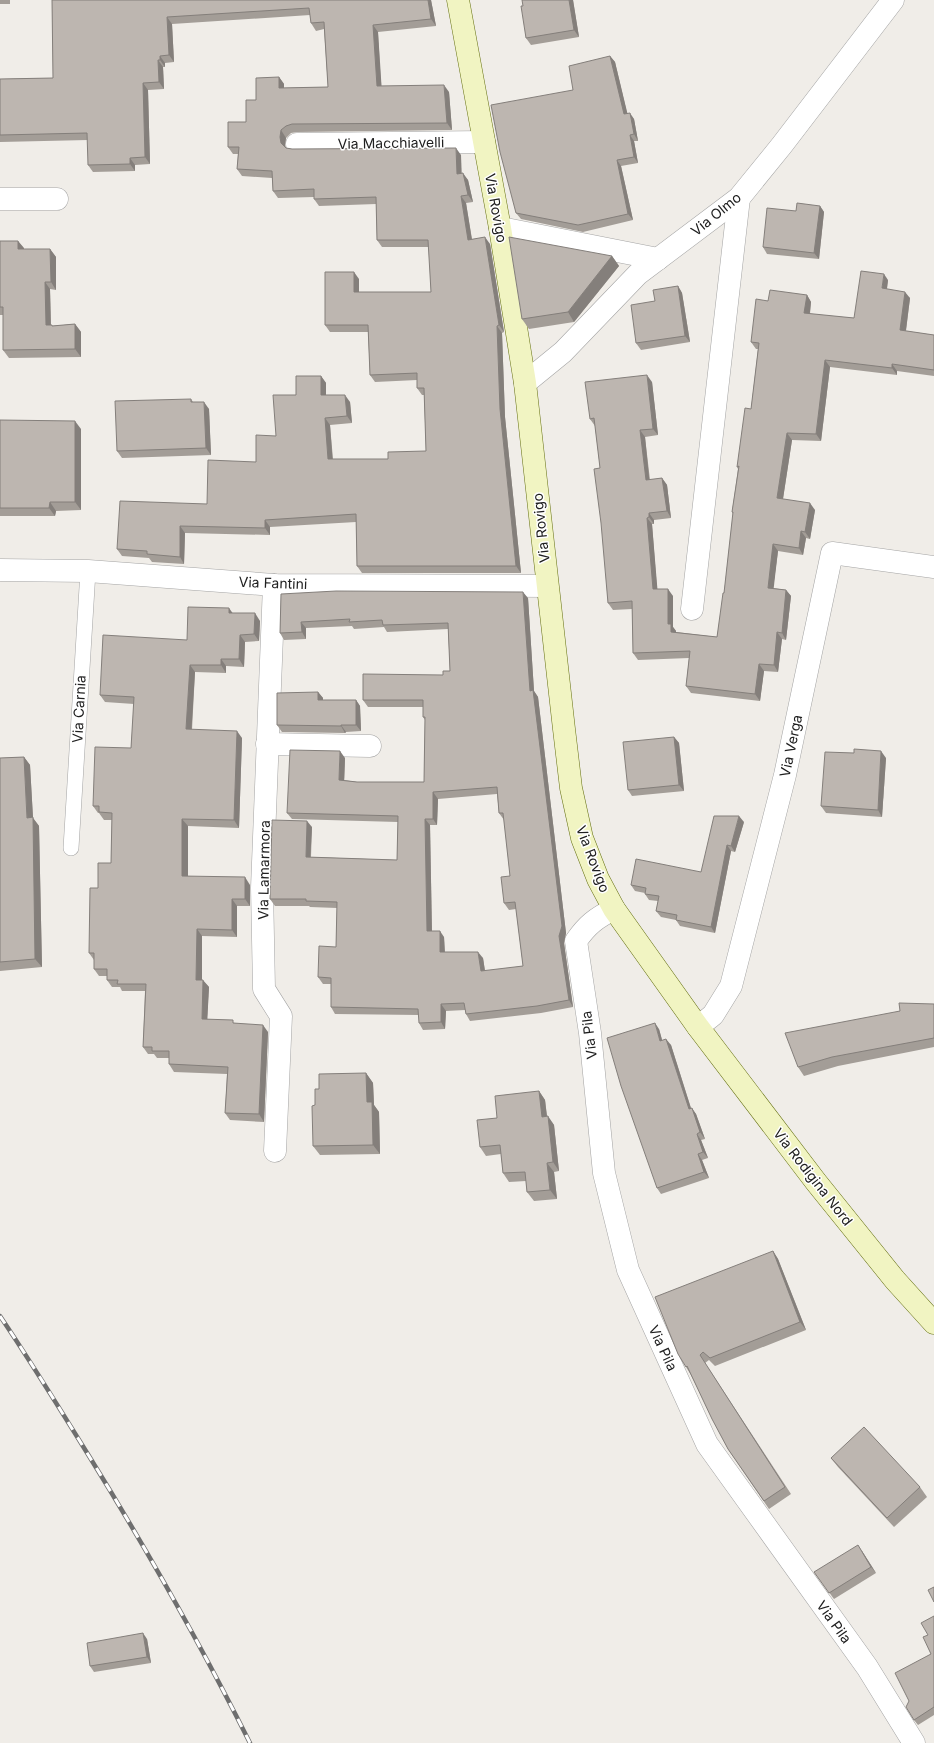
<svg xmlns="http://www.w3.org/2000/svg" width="934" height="1743" viewBox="0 0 934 1743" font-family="Inter,sans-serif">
<rect width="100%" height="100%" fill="#f0ede8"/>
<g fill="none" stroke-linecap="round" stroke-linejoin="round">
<defs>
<path id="lane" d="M 71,848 L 88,571"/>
<g id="street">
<path d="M 297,144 L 484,142"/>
<path d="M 0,199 L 57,199"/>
<path d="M 500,228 L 658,259"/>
<path d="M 525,383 L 563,352 L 638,274 L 739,198 L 782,145 L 893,0"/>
<path d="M 0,570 L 88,571 L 274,585 L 547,586"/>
<path d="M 274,585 L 262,888 L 264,989 L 281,1016 L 275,1151"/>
<path d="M 692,609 L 739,198"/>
<path d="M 267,744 L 370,746"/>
<path d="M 614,909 C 596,918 587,925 576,941 L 590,1033 L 604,1173 L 628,1270 L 707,1444 L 867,1667 L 914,1743"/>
<path d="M 698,1027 L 713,1015 L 731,986 L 785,775 L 832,553 L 934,567"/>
</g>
<path id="secondary" d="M 458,0 L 500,228 L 525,383 L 564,729 L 571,788 L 582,838 L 598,879 L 614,909 L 698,1027 L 816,1182 L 895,1280 L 934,1323"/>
</defs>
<use href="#lane" stroke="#a4a4a4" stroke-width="16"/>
<use href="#street" stroke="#a4a4a4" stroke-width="23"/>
<use href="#secondary" stroke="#646f10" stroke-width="23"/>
<use href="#lane" stroke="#fff" stroke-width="15"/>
<use href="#street" stroke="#fff" stroke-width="22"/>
<use href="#secondary" stroke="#f1f4c2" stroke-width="22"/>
<defs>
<path id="rail" d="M 0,1316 C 31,1362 60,1409 89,1456 C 147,1550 201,1645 250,1743"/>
</defs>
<use href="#rail" stroke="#6e6e6e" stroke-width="4.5"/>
<use href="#rail" stroke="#fff" stroke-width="3" stroke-dasharray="9" stroke-linecap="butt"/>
</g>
<g fill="#a39d97" fill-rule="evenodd">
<rect x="0" y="0" width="10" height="4"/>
<path d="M 52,0 L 431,0 L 436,26 L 378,32 L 381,86 L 449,92 L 452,130 L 297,132 L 291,133 L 286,138 L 285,145 L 286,148 L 292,149 L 461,155 L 461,173 L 468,180 L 473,202 L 466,203 L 472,239 L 490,244 L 504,332 L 502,333 L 505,417 L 521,573 L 362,573 L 357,566 L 356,522 L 270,527 L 270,535 L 185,533 L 184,564 L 152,562 L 149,558 L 122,556 L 117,549 L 207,504 L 256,462 L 276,436 L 296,395 L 321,376 L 326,383 L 326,395 L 350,402 L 352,423 L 330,425 L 333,459 L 388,459 L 426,451 L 424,395 L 422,395 L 417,388 L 417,380 L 375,382 L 370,375 L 368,332 L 330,332 L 325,325 L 359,279 L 359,292 L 431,292 L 429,247 L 382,247 L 377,240 L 376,204 L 319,206 L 314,199 L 314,197 L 278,198 L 273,191 L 272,178 L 242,176 L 237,169 L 238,154 L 233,154 L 228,147 L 246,122 L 256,100 L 279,77 L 284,84 L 284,88 L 328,87 L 324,29 L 316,31 L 311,23 L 310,15 L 172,24 L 174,62 L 165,63 L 165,67 L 163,67 L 164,89 L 148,90 L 150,164 L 135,165 L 135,171 L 93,172 L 88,165 L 88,140 L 0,142 L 0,79 L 53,78 Z"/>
<path d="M 573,0 L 579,37 L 531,45 L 526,38 L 523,6 Z"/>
<path d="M 610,56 L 615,62 L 627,113 L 634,119 L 638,141 L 634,141 L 638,163 L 621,166 L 633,220 L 583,232 L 521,219 L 516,213 L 573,90 Z"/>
<path d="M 820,206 L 824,212 L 819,259 L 767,254 L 763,247 L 796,211 Z"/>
<path d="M 0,241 L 18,241 L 24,249 L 50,249 L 56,257 L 56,290 L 50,289 L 51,325 L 52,326 L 75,324 L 81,332 L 81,357 L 9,358 L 3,350 L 3,315 L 0,315 Z"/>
<path d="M 612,256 L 619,266 L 574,322 L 529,329 L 522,319 Z"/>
<path d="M 888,280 L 887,289 L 910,298 L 906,331 L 934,335 L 934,376 L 897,371 L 897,375 L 830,367 L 821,441 L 792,440 L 783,499 L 815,510 L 810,539 L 806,538 L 803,555 L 778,551 L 773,588 L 786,590 L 791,596 L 786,640 L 782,639 L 778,672 L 764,671 L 760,701 L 691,693 L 686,686 L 689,658 L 638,660 L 633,653 L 632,609 L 613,610 L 608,603 L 600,468 L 595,426 L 590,419 L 652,382 L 658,435 L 645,437 L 650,480 L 662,478 L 667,485 L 671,518 L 654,520 L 654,524 L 652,524 L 657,589 L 673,596 L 673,627 L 676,631 L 676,632 L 717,637 L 724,593 L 733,514 L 732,512 L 738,469 L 737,467 L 751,409 L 758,349 L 756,349 L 751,342 L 768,301 L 807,295 L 811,302 L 810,314 L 854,318 Z"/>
<path d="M 678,286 L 682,293 L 690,342 L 641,350 L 636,343 L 655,301 Z"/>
<path d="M 191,399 L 193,402 L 209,409 L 211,455 L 122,458 L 117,451 Z"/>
<path d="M 0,420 L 81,429 L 81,510 L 56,511 L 55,516 L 0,516 Z"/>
<path d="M 281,594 L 528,598 L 534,691 L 538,697 L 566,933 L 564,943 L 573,1007 L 541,1013 L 470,1021 L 466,1014 L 465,1010 L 446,1011 L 445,1029 L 423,1030 L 419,1023 L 419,1015 L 335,1014 L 331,1007 L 331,984 L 323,984 L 318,977 L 336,947 L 337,908 L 310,907 L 309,906 L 275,906 L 270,899 L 312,827 L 311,857 L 397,860 L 398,822 L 292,819 L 287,813 L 345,758 L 344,780 L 357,782 L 424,782 L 425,720 L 423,717 L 423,707 L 368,707 L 363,700 L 443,675 L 450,671 L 448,629 L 387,632 L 384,627 L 354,629 L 352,626 L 306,628 L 306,639 L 284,640 L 280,633 ZM 497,794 L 499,813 L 504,820 L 510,876 L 504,903 L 509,910 L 516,909 L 523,966 L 485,971 L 483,958 L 445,952 L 444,937 L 432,931 L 430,825 L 437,825 L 438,799 Z"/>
<path d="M 232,613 L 260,621 L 259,641 L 245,642 L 244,667 L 226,666 L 226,673 L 195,672 L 192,730 L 242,738 L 239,828 L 188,826 L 188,876 L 250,885 L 250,906 L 237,906 L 237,937 L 202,936 L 202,980 L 209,987 L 207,1019 L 235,1023 L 268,1032 L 264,1122 L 230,1120 L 225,1113 L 227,1074 L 174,1072 L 169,1064 L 169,1058 L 157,1058 L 154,1054 L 148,1054 L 143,1047 L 145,991 L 122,991 L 120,987 L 112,987 L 107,980 L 107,976 L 99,976 L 94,969 L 94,960 L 89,953 L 98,888 L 111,863 L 112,820 L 104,820 L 99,813 L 98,813 L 93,806 L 131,748 L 134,704 L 105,702 L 100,695 L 187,640 Z"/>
<path d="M 318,692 L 323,698 L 323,700 L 356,700 L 360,706 L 361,731 L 346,732 L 345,733 L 282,732 L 277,725 Z"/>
<path d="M 674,737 L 679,743 L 684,791 L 632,796 L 628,790 Z"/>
<path d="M 24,757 L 30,765 L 33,818 L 39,826 L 42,967 L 0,971 L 0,758 Z"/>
<path d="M 886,758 L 882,817 L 826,813 L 821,806 Z"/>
<path d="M 744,822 L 735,852 L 731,851 L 715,933 L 680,926 L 676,920 L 661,917 L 656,911 L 658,901 L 649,900 L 645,894 L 645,893 L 635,891 L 631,885 L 701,872 Z"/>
<path d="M 934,1004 L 934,1047 L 838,1066 L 804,1076 L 798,1067 L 900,1011 Z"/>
<path d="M 659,1029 L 662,1040 L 671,1045 L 691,1108 L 696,1114 L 705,1139 L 701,1140 L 708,1158 L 702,1160 L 709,1178 L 661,1194 L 657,1188 Z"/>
<path d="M 366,1073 L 373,1083 L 374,1105 L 379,1112 L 380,1154 L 320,1155 L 313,1146 L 315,1105 L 319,1089 Z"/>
<path d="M 539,1091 L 545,1100 L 547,1116 L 554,1125 L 559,1171 L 554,1172 L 557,1199 L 534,1201 L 527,1192 L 526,1181 L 509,1182 L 503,1173 L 501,1154 L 486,1156 L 480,1147 L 497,1118 Z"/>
<path d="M 773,1251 L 778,1259 L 806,1330 L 715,1366 L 709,1360 L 705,1363 L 791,1494 L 769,1509 L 728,1449 L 691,1375 L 686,1367 Z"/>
<path d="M 831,1458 L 920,1487 L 927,1497 L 894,1527 L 838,1467 Z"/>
<path d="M 862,1551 L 876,1573 L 834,1599 L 814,1572 Z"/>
<path d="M 934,1616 L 934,1715 L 918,1725 L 914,1720 L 909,1701 L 931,1654 Z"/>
<path d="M 147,1639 L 151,1663 L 94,1672 L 90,1666 Z"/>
</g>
<g fill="#847f7b">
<path d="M 428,0 L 431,0 L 436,26 L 431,19 Z"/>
<path d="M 569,0 L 573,0 L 579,37 L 574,30 Z"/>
<path d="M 167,17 L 172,24 L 174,62 L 169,55 Z"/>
<path d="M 373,25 L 378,32 L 382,93 L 377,86 Z"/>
<path d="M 160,56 L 165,63 L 165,67 L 160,60 Z"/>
<path d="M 610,56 L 615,62 L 629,120 L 624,114 Z"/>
<path d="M 158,60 L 163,67 L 164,89 L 159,82 Z"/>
<path d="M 279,77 L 284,84 L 284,95 L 279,88 Z"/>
<path d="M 143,83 L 148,90 L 150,164 L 145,157 Z"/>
<path d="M 444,85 L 449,92 L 452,130 L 447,123 Z"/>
<path d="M 630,113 L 634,119 L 638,141 L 634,134 Z"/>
<path d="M 281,130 L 286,138 L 285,145 L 286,150 L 281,143 L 280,137 Z"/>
<path d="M 630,135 L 634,141 L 638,163 L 634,157 Z"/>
<path d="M 456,148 L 461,155 L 462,181 L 457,174 Z"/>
<path d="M 130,158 L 135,165 L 135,171 L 130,164 Z"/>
<path d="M 617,160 L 621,166 L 633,220 L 628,214 Z"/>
<path d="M 463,173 L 468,180 L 473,202 L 468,195 Z"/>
<path d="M 461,196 L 466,203 L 473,247 L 468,240 Z"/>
<path d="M 820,206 L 824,212 L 819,259 L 814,253 Z"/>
<path d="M 485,237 L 490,244 L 504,332 L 499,325 Z"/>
<path d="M 18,241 L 24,248 L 24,257 L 18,249 Z"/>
<path d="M 50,249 L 56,257 L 56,290 L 51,282 Z"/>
<path d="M 612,256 L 619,266 L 574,322 L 568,312 Z"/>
<path d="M 354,272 L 359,279 L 359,299 L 354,292 Z"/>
<path d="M 884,274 L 888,280 L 886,295 L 882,288 Z"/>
<path d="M 45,282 L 50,289 L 51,332 L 46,325 Z"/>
<path d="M 678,286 L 682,293 L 690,342 L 685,336 Z"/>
<path d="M 905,292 L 910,298 L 905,337 L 900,330 Z"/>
<path d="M 807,295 L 811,302 L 809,320 L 804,313 Z"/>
<path d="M 75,324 L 81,332 L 81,357 L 75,349 Z"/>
<path d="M 497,326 L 502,333 L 505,417 L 521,573 L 516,566 L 500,409 Z"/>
<path d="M 825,360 L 830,367 L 821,441 L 816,434 Z"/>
<path d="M 892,364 L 897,371 L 897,375 L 892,368 Z"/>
<path d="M 647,375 L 652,382 L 658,435 L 653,429 Z"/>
<path d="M 321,376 L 326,383 L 326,402 L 321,395 Z"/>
<path d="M 345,395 L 350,402 L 352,423 L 347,416 Z"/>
<path d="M 204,402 L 209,409 L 211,455 L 206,448 Z"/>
<path d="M 325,418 L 330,425 L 333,466 L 328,459 Z"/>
<path d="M 75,421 L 81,429 L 81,510 L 75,502 Z"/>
<path d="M 640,430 L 645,437 L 650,487 L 646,480 Z"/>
<path d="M 787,433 L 792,440 L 782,505 L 777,498 Z"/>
<path d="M 662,478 L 667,485 L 671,518 L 667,511 Z"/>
<path d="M 50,502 L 56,511 L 55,516 L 49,508 Z"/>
<path d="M 810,503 L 815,510 L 810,539 L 805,532 Z"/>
<path d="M 649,513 L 654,520 L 654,524 L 649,517 Z"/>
<path d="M 647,518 L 652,524 L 658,596 L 653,589 Z"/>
<path d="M 265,520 L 270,527 L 270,535 L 265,528 Z"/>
<path d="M 180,526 L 185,533 L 184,564 L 180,557 Z"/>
<path d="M 801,531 L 806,538 L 803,555 L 799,548 Z"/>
<path d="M 773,544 L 778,551 L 773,594 L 768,588 Z"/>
<path d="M 668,589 L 673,596 L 673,627 L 676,631 L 676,639 L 671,632 L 668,624 Z"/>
<path d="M 786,590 L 791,596 L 786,640 L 782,633 Z"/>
<path d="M 523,592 L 528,598 L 534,691 L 538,697 L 566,933 L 564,943 L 573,1007 L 569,1000 L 559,936 L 530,691 Z"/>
<path d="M 229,608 L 234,615 L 229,613 Z"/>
<path d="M 255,613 L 260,621 L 259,641 L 254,634 Z"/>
<path d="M 301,622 L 306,628 L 306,639 L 302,632 Z"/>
<path d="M 777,632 L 782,639 L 778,672 L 774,665 Z"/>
<path d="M 240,635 L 245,642 L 244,667 L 239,659 Z"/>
<path d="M 221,659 L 226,666 L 226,673 L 221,665 Z"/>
<path d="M 759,664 L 764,671 L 760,701 L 755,694 Z"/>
<path d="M 190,665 L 195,672 L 191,737 L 186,729 Z"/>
<path d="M 318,692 L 323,698 L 323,707 L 318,700 Z"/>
<path d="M 356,700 L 360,706 L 361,731 L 356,725 Z"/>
<path d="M 341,725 L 346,732 L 345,733 L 341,726 Z"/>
<path d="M 237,731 L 242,738 L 239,828 L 234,820 Z"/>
<path d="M 674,737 L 679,743 L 684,791 L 679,785 Z"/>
<path d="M 340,751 L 345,758 L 344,787 L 339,780 Z"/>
<path d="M 881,751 L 886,758 L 882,817 L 878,810 Z"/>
<path d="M 24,757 L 30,765 L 33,818 L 39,826 L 42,967 L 35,959 Z"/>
<path d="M 433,792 L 438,799 L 437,825 L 433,819 Z"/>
<path d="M 739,816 L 744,822 L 735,852 L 731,846 Z"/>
<path d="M 182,819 L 188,826 L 188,883 L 182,876 Z"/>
<path d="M 425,819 L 430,825 L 432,938 L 427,931 Z"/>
<path d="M 307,821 L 312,827 L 310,863 L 306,857 Z"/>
<path d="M 727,845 L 731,851 L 715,933 L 711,927 Z"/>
<path d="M 245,877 L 250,885 L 250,906 L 245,899 Z"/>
<path d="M 232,899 L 237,906 L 237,937 L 232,930 Z"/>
<path d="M 197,929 L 202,936 L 202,987 L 196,980 Z"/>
<path d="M 440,931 L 444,937 L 445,958 L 440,952 Z"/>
<path d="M 478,952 L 483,958 L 486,978 L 481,971 Z"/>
<path d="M 203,980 L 209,987 L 207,1026 L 202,1019 Z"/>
<path d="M 441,1004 L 446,1011 L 445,1029 L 441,1022 Z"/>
<path d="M 655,1023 L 659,1029 L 664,1047 L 660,1041 Z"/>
<path d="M 263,1025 L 268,1032 L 264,1122 L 259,1114 Z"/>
<path d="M 666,1039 L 671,1045 L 693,1115 L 689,1109 Z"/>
<path d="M 366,1073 L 373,1083 L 374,1105 L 379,1112 L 380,1154 L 373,1145 L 367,1102 Z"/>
<path d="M 539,1091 L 545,1100 L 548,1126 L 542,1117 Z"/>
<path d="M 692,1108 L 696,1114 L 705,1139 L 700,1132 Z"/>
<path d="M 548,1116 L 554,1125 L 559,1171 L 553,1162 Z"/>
<path d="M 697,1134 L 701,1140 L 708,1158 L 703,1152 Z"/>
<path d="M 698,1154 L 702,1160 L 709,1178 L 704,1172 Z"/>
<path d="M 547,1163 L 554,1172 L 557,1199 L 550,1190 Z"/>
<path d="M 773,1251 L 778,1259 L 806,1330 L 800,1322 Z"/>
<path d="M 858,1545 L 862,1551 L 876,1573 L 871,1567 Z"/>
<path d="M 143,1633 L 147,1639 L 151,1663 L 147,1657 Z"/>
</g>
<g fill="#bdb6b0" stroke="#847f7b" fill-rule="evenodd">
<path d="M 52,0 L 428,0 L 431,19 L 373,25 L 377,86 L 444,85 L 447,123 L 292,124 L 286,126 L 281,130 L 280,137 L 281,143 L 286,148 L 292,149 L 456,148 L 457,174 L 463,173 L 468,195 L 461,196 L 468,240 L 485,237 L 499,325 L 497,326 L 500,409 L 516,566 L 357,566 L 356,514 L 265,520 L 265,528 L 180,526 L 180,557 L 147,554 L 147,551 L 117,549 L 120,501 L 207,504 L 208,460 L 256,462 L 256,435 L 276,436 L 273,395 L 296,395 L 296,376 L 321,376 L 321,395 L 345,395 L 347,416 L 325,418 L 328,459 L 388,459 L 388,452 L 426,451 L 424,388 L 417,388 L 417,373 L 370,375 L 368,325 L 325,325 L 325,272 L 354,272 L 354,292 L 431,292 L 428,240 L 377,240 L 376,197 L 314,199 L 314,189 L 273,191 L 272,171 L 237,169 L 239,147 L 228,147 L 228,122 L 246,122 L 246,100 L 256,100 L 256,78 L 279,77 L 279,88 L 328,87 L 324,22 L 311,23 L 309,8 L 167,17 L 169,55 L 160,56 L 160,60 L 158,60 L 159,82 L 143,83 L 145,157 L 130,158 L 130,164 L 88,165 L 87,133 L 0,135 L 0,79 L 53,78 Z"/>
<path d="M 522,0 L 569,0 L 574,30 L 526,38 L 521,6 L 523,6 Z"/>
<path d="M 610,56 L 624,114 L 630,113 L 634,134 L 630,135 L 634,157 L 617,160 L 628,214 L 578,225 L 516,213 L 500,152 L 491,105 L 573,90 L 569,66 Z"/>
<path d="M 797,203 L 820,206 L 814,253 L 763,247 L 767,208 L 796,211 Z"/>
<path d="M 509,237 L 612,256 L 568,312 L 522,319 Z"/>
<path d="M 0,241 L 18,241 L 18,249 L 50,249 L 51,282 L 45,282 L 46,325 L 52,325 L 52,326 L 75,324 L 75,349 L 3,350 L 3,307 L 0,307 Z"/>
<path d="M 861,271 L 884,274 L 882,288 L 905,292 L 900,330 L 934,335 L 934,370 L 892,364 L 892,368 L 825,360 L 816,434 L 787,433 L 777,498 L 810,503 L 805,532 L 801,531 L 799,548 L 773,544 L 768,588 L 786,590 L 782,633 L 777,632 L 774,665 L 759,664 L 755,694 L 686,686 L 690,651 L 633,653 L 632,601 L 608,603 L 601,523 L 594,469 L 600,468 L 594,418 L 590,419 L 585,382 L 647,375 L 653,429 L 640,430 L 646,480 L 662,478 L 667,511 L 649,513 L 649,517 L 647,518 L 653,589 L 668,589 L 668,624 L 671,624 L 671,632 L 717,637 L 723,593 L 724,593 L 733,512 L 732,512 L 739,466 L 737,467 L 745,408 L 751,409 L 759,343 L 751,342 L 756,299 L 768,301 L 770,290 L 807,295 L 804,313 L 854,318 Z"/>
<path d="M 678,286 L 685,336 L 636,343 L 631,305 L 655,301 L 653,290 Z"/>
<path d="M 191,399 L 191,402 L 204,402 L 206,448 L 117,451 L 115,401 Z"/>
<path d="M 0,420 L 75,421 L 75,502 L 50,502 L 49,508 L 0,508 Z"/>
<path d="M 336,591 L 523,592 L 530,691 L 533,690 L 562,926 L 559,936 L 569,1000 L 537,1006 L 466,1014 L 464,1003 L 441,1004 L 441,1022 L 419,1023 L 418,1009 L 331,1007 L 331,978 L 318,977 L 319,946 L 336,947 L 337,902 L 306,901 L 306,899 L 270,899 L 272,820 L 307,821 L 306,857 L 397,860 L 398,816 L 287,813 L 290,750 L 340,751 L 339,780 L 357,782 L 424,782 L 425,717 L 423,717 L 423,700 L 363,700 L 363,674 L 443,675 L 443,671 L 450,671 L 448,623 L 383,625 L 382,620 L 349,622 L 350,619 L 301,622 L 302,632 L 280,633 L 281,594 ZM 497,787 L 499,813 L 503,813 L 510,876 L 501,877 L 504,903 L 515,902 L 523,966 L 481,971 L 478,952 L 440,952 L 440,931 L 427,931 L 425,819 L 433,819 L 433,792 Z"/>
<path d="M 188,607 L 229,608 L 229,613 L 255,613 L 254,634 L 240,635 L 239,659 L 221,659 L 221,665 L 190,665 L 186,729 L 237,731 L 234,820 L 182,819 L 182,876 L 245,877 L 245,899 L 232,899 L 232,930 L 197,929 L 196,980 L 203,980 L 202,1019 L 233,1020 L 233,1023 L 263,1025 L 259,1114 L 225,1113 L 228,1067 L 169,1064 L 169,1051 L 152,1051 L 152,1047 L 143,1047 L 146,984 L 117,984 L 118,980 L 107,980 L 107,969 L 94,969 L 94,953 L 89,953 L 90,888 L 98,888 L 98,863 L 111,863 L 112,813 L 99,812 L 99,806 L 93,806 L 95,747 L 131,748 L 134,697 L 100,695 L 103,635 L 187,640 Z"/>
<path d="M 318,692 L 318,700 L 356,700 L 356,725 L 341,725 L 341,726 L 277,725 L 277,693 Z"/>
<path d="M 674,737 L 679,785 L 628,790 L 623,742 Z"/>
<path d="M 854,749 L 881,751 L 878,810 L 821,806 L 825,752 L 854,753 Z"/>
<path d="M 24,757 L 27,818 L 33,817 L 35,959 L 0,962 L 0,758 Z"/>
<path d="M 714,816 L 739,816 L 731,846 L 727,845 L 711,927 L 676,920 L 677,915 L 656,911 L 659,896 L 645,894 L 646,888 L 631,885 L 636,859 L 701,872 Z"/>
<path d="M 899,1003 L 934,1004 L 934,1038 L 832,1057 L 798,1067 L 785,1033 L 900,1011 Z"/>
<path d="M 655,1023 L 660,1041 L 666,1039 L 689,1109 L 692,1108 L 700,1132 L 697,1134 L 703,1152 L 698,1154 L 704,1172 L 657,1188 L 621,1086 L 607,1038 Z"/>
<path d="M 366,1073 L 367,1102 L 372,1102 L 373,1145 L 313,1146 L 312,1106 L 315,1105 L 315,1089 L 319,1089 L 319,1074 Z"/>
<path d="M 539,1091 L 542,1117 L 548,1116 L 553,1162 L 547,1163 L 550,1190 L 527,1192 L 525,1172 L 503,1173 L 500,1145 L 480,1147 L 477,1120 L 497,1118 L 495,1096 Z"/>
<path d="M 773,1251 L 800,1322 L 710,1358 L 703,1352 L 700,1355 L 785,1487 L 764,1501 L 728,1449 L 712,1419 L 687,1366 L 686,1367 L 678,1354 L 655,1297 Z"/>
<path d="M 864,1427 L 920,1487 L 887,1518 L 831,1458 Z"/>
<path d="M 858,1545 L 871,1567 L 829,1593 L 814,1572 Z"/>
<path d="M 934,1587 L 934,1602 L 928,1590 Z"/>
<path d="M 934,1616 L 934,1707 L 914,1720 L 906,1707 L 909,1701 L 895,1673 L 931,1654 L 923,1637 L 928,1635 L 921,1623 Z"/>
<path d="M 143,1633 L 147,1657 L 90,1666 L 87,1643 Z"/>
</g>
<g text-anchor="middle" stroke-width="3" stroke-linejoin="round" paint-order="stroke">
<g font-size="14" fill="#202020" stroke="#fff">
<text transform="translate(391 143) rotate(-1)" y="5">Via Macchiavelli</text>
<text transform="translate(496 208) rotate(80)" y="5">Via Rovigo</text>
<text transform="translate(716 214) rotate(-39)" y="5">Via Olmo</text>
<text transform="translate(541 528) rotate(-96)" y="5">Via Rovigo</text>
<text transform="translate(273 583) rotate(2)" y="5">Via Fantini</text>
<text transform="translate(79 709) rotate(-87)" y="5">Via Carnia</text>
<text transform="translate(791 746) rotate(-78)" y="5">Via Verga</text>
<text transform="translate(593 859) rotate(69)" y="5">Via Rovigo</text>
<text transform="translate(264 870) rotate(-89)" y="5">Via Lamarmora</text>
<text transform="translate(589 1035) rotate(-97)" y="5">Via Pila</text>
<text transform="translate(813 1177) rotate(52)" y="5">Via Rodigina Nord</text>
<text transform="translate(663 1348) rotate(65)" y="5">Via Pila</text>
<text transform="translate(834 1622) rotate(54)" y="5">Via Pila</text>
</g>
</g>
</svg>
